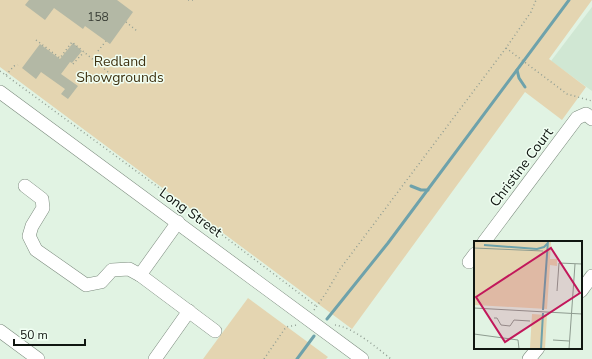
<svg xmlns="http://www.w3.org/2000/svg" width="592" height="359" viewBox="0 0 592 359" font-family="'Nunito Sans',sans-serif">
<rect width="100%" height="100%" fill="#e1f3e3"/>
<path fill="#d0e7d3" d="M 592,7 L 592,91 L 551,61 Z"/>
<g fill="#e4d5b1">
<path d="M 0,0 L 592,0 L 549,59 L 586,87 L 562,120 L 525,92 L 352,329 L 0,67 Z"/>
<path d="M 248,298 L 328,357 L 326,359 L 203,359 Z"/>
</g>
<g fill="none" stroke-linecap="round" stroke-linejoin="round">
<g stroke="#6ea2ab" stroke-width="3">
<path d="M 517,70 L 519,78 L 525,87"/>
<path d="M 411,186 L 421,190 L 428,190"/>
<path d="M 327,319 L 388,243 L 569,0"/>
<path d="M 297,359 L 314,336"/>
</g>
</g>
<g fill="#b3b8a5">
<path d="M 29,0 L 117,0 L 133,12 L 110,44 L 85,26 L 83,29 L 54,8 L 45,20 L 25,5 Z"/>
<path d="M 73,43 L 82,51 L 72,63 L 70,62 L 61,74 L 78,86 L 68,99 L 61,94 L 65,89 L 41,72 L 36,79 L 22,68 L 40,44 L 60,59 Z"/>
</g>
<g fill="none" stroke-linecap="round" stroke-linejoin="round">
<defs>
<g id="minor">
<path d="M 0,92 L 362,359"/>
<path d="M 25,186 L 42,199 L 43,208 L 32,226 L 29,236 L 36,250 L 86,285 L 101,282 L 112,270 L 129,269 L 140,275 L 215,331"/>
<path d="M 484,242 L 577,118 L 586,114 L 592,119"/>
<path d="M 469,262 L 475,254"/>
<path d="M 140,275 L 178,222"/>
<path d="M 581,291 L 592,276"/>
<path d="M 0,331 L 38,359"/>
<path d="M 155,359 L 189,311"/>
<path d="M 529,359 L 538,348"/>
</g>
</defs>
<use href="#minor" stroke="#7c8b7e" stroke-width="14"/>
<g stroke="#929f94" stroke-width="1.5" stroke-dasharray="1 3" stroke-linecap="butt">
<path d="M 188,0 L 193,0"/>
<path d="M 126,22 L 137,31"/>
<path d="M 36,40 L 60,58 L 72,42 L 108,72"/>
<path d="M 506,48 L 567,94 L 592,101"/>
<path d="M 98,51 L 106,41"/>
<path d="M 73,64 L 84,52"/>
<path d="M 0,71 L 192,212 L 316,306"/>
<path d="M 6,75 L 14,66 L 18,65"/>
<path d="M 314,310 L 326,293 L 340,269 L 506,48 L 531,12 L 536,0"/>
<path d="M 335,325 C 353,327 377,348 391,359"/>
<path d="M 264,359 L 286,327 L 297,325"/>
</g>
<use href="#minor" stroke="#fff" stroke-width="13"/>
</g>
<g text-anchor="middle" stroke-width="3" stroke-linejoin="round" paint-order="stroke">
<g font-size="12" fill="#393e36">
<text x="98" y="21">158</text>
</g>
<g font-size="14" fill="#3f3211" stroke="#f1fff3">
<text x="120" y="66">Redland<tspan x="120" dy="16">Showgrounds</tspan></text>
</g>
<g font-size="14" fill="#101611" stroke="#f1fff3">
<text transform="translate(521 167) rotate(-53)" y="5">Christine Court</text>
<text transform="translate(191 212) rotate(36)" y="5">Long Street</text>
</g>
</g>
<g transform="translate(474 241)">
<rect width="108" height="108" fill="#e1f3e3"/>
<path d="M 0,0 L 77,0 L 76,18 L 83,18 L 83,25 L 76,24 L 73,68 L 0,64 ZM 58,73 L 73,74 L 71,108 L 47,108 L 56,107 Z" fill="#e4d5b1"/>
<path fill="none" stroke="#6ea2ab" stroke-width="2" d="M 10,4 L 63,8 L 70,6 L 74,2M 69,69 L 74,0M 67,108 L 69,72"/>
<path fill="none" stroke="#8d9b8f" stroke-width="1" d="M 0,7 L 69,10M 83,50 L 85,22 L 108,23M 0,67 L 108,73M 20,77 L 23,77 L 27,84 L 36,85 L 40,79 L 56,80M 0,93 L 44,99 L 45,108M 79,99 L 95,100M 95,108 L 101,23"/>
<path fill="#c2185b" fill-opacity="0.15" stroke="#c2185b" stroke-width="2" d="M 77,7 L 106,52 L 31,101 L 2,56 Z"/>
<rect width="108" height="108" fill="none" stroke="#101611" stroke-width="2"/>
</g>
<path d="M14 339v6h71v-6" fill="none" stroke="#101611" stroke-width="2"/>
<text x="20" y="339" font-size="12" fill="#101611" stroke="#f1fff3" stroke-width="3" paint-order="stroke">50 m</text>
</svg>
